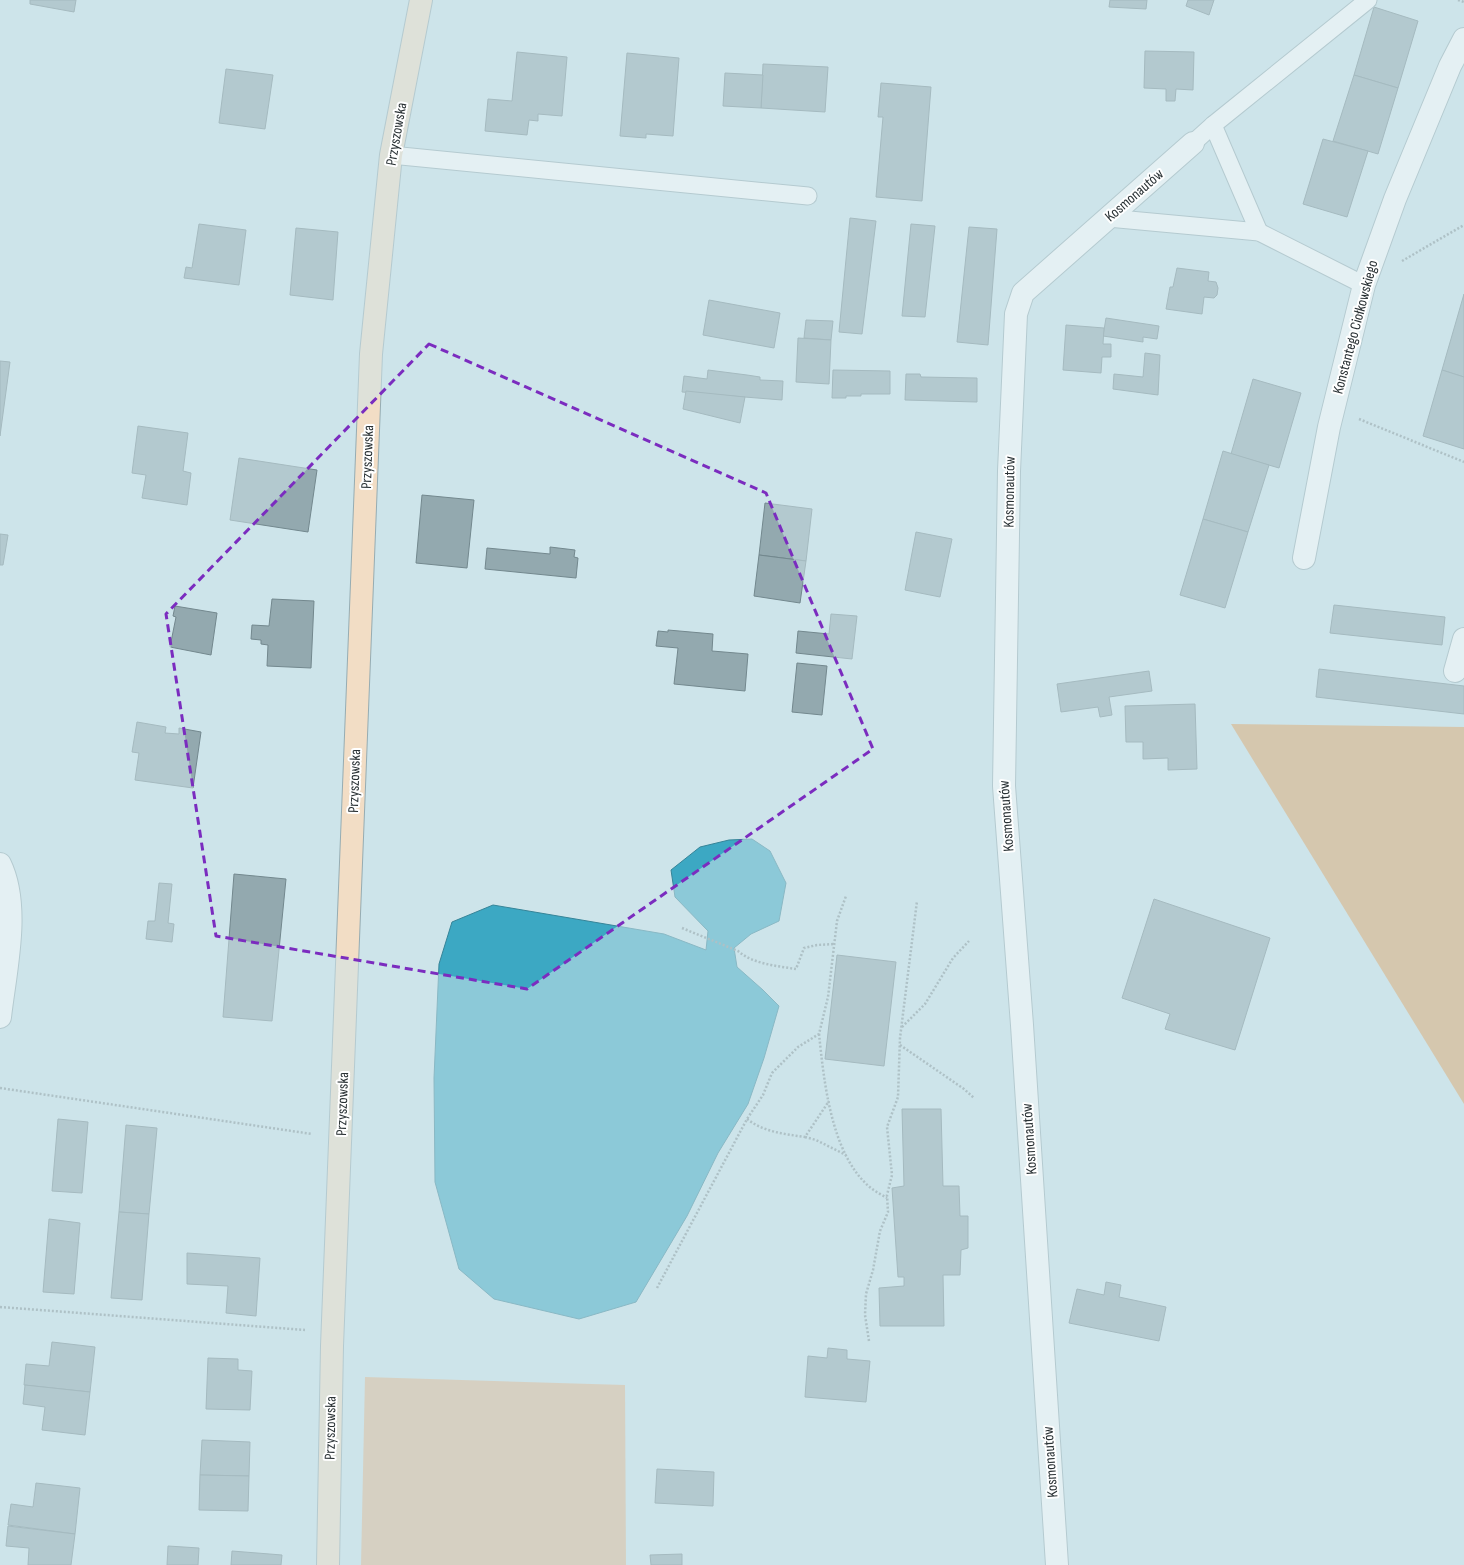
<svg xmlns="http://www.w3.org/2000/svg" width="1464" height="1565" viewBox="0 0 1464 1565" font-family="'Sofia Sans Condensed',sans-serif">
<rect width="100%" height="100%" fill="#cde4ea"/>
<path fill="#e0b993" d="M 365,1377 L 625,1385 L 626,1565 L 361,1565 Z"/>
<path fill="#dea467" d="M 1231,724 L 1464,727 L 1464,1104 Z"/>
<path fill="#3ca8c3" stroke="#368498" d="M 752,839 L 770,851 L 786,883 L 779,921 L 751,934 L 734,948 L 737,967 L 763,990 L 779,1006 L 764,1058 L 748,1104 L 718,1153 L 687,1216 L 636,1302 L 579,1319 L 494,1299 L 459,1269 L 435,1182 L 434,1078 L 439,964 L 452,922 L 493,905 L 664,934 L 706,950 L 708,931 L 675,897 L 671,870 L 700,847 L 729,840 Z"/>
<g fill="#93a9af" stroke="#73888e">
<path d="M 30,0 L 76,0 L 74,12 L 30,4 Z"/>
<path d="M 1110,0 L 1147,0 L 1146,9 L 1109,7 Z"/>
<path d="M 1188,0 L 1214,0 L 1209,15 L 1186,6 Z"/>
<path d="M 1374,7 L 1418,21 L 1398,88 L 1354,75 Z"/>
<path d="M 1145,51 L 1194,52 L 1193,90 L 1176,89 L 1175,101 L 1166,101 L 1166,89 L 1144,88 Z"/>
<path d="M 517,52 L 567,57 L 562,116 L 538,114 L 538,121 L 529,120 L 527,135 L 485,131 L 488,99 L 512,101 Z"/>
<path d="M 627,53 L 679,58 L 673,136 L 646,134 L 646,138 L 620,136 Z"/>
<path d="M 763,64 L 828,67 L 825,112 L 761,108 Z"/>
<path d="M 226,69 L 273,75 L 265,129 L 219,123 Z"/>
<path d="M 725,73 L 763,75 L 761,108 L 723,106 Z"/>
<path d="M 1354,75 L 1398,88 L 1378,154 L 1333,141 Z"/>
<path d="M 881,83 L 931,87 L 922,201 L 876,197 L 883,117 L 878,117 Z"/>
<path d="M 1323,139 L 1368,151 L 1347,217 L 1303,204 Z"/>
<path d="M 850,218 L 876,221 L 862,334 L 839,332 Z"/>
<path d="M 199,224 L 246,230 L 239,285 L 184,278 L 186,267 L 192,268 Z"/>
<path d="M 911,224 L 935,226 L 925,317 L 902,316 Z"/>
<path d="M 969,227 L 997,229 L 988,345 L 957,342 Z"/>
<path d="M 296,228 L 338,232 L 333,300 L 290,295 Z"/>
<path d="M 1177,268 L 1209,272 L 1208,281 L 1216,282 L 1218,288 L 1217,295 L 1214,298 L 1204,297 L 1202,314 L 1166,309 L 1170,287 L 1173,287 Z"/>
<path d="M 1464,294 L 1464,377 L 1442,370 Z"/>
<path d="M 709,300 L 780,313 L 774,348 L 703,335 Z"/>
<path d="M 1106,318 L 1159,326 L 1157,339 L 1143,337 L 1143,342 L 1103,336 Z"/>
<path d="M 806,320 L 833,321 L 831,340 L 804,338 Z"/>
<path d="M 1066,325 L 1104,328 L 1103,344 L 1111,344 L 1111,357 L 1102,357 L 1101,373 L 1063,370 Z"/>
<path d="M 798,338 L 831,340 L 829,384 L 796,382 Z"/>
<path d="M 1145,353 L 1160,355 L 1158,395 L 1113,389 L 1114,374 L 1143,377 Z"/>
<path d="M 0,361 L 10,362 L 0,436 Z"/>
<path d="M 708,370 L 747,375 L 760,377 L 760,380 L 783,381 L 782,400 L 682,392 L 684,376 L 707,379 Z"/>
<path d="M 833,370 L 890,371 L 890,394 L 861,394 L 861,396 L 846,396 L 846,398 L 832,398 Z"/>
<path d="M 1442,370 L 1464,377 L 1464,449 L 1423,436 Z"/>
<path d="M 906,374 L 920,374 L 921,377 L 977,378 L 977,402 L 905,400 Z"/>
<path d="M 1253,379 L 1301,393 L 1279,468 L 1231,454 Z"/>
<path d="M 686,391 L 745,397 L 740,423 L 683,409 Z"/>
<path d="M 138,426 L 188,433 L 183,471 L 191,473 L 187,505 L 142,498 L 146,475 L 132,473 Z"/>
<path d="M 1223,451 L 1269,465 L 1248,532 L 1203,519 Z"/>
<path d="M 239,458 L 317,470 L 308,532 L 230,520 Z"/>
<path d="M 422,495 L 474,500 L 467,568 L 416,563 Z"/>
<path d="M 765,503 L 812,509 L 806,561 L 759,555 Z"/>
<path d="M 1203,519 L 1248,532 L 1225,608 L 1180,595 Z"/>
<path d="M 916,532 L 952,539 L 940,597 L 905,590 Z"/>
<path d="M 0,534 L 8,535 L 3,565 L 0,565 Z"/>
<path d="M 550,547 L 575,550 L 574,557 L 578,558 L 576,578 L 485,569 L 487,548 L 550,554 Z"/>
<path d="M 759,555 L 806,561 L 800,603 L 754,596 Z"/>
<path d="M 272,599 L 314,601 L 311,668 L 267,666 L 268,645 L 261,644 L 261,640 L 251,639 L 252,625 L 269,626 Z"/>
<path d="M 1334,605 L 1445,617 L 1442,645 L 1330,633 Z"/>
<path d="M 175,606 L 217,613 L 211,655 L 170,647 L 176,617 L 173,616 Z"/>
<path d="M 831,614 L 857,616 L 852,659 L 796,653 L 798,631 L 829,634 Z"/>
<path d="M 668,630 L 713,634 L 712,651 L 748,654 L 745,691 L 674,684 L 678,648 L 656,646 L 658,631 L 668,632 Z"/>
<path d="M 797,663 L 827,666 L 822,715 L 792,712 Z"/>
<path d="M 1319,669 L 1464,686 L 1464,714 L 1316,697 Z"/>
<path d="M 1149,671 L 1152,691 L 1109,697 L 1112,715 L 1100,717 L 1098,707 L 1061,712 L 1057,684 Z"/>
<path d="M 1195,704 L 1197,769 L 1168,770 L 1168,758 L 1143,759 L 1143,742 L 1126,742 L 1125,706 Z"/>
<path d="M 137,722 L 166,727 L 165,733 L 179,734 L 179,728 L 201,732 L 193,788 L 135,780 L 139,753 L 132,752 Z"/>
<path d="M 234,874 L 286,879 L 272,1021 L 223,1017 Z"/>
<path d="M 159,883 L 172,884 L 168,923 L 174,924 L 172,942 L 146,939 L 148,921 L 155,921 Z"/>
<path d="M 1154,899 L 1270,938 L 1235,1050 L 1165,1029 L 1170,1014 L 1122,998 Z"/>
<path d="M 837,955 L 896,962 L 884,1066 L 825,1059 Z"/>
<path d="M 902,1109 L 941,1109 L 943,1186 L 959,1186 L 960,1216 L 968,1216 L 968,1248 L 961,1250 L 960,1275 L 943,1275 L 944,1326 L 880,1326 L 879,1288 L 904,1286 L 904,1277 L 898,1277 L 892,1188 L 904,1186 Z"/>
<path d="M 58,1119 L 88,1122 L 82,1193 L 52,1191 Z"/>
<path d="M 126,1125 L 157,1128 L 149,1214 L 119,1212 Z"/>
<path d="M 119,1212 L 149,1214 L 142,1300 L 111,1298 Z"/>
<path d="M 49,1219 L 80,1223 L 74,1294 L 43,1292 Z"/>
<path d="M 187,1253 L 260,1258 L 256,1316 L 226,1313 L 228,1286 L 187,1284 Z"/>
<path d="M 1106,1282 L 1121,1285 L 1119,1297 L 1166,1307 L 1159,1341 L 1069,1323 L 1077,1289 L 1104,1295 Z"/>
<path d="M 52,1342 L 95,1347 L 90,1392 L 24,1385 L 26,1364 L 49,1366 Z"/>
<path d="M 828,1348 L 847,1350 L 847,1359 L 870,1361 L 866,1402 L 805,1397 L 808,1356 L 827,1358 Z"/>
<path d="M 208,1358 L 238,1359 L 238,1370 L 252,1371 L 250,1410 L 206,1409 Z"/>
<path d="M 25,1385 L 90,1392 L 85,1435 L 42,1430 L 45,1407 L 23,1404 Z"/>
<path d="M 202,1440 L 250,1442 L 249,1476 L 200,1475 Z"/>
<path d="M 657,1469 L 714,1472 L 713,1506 L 655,1503 Z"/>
<path d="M 200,1475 L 249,1476 L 248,1511 L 199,1510 Z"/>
<path d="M 36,1483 L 80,1488 L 75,1534 L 8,1525 L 11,1504 L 33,1507 Z"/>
<path d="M 8,1526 L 75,1534 L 71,1565 L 28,1565 L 29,1548 L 6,1546 Z"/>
<path d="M 168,1546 L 199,1548 L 198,1565 L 167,1565 Z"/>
<path d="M 232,1551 L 282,1555 L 281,1565 L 231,1565 Z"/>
<path d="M 682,1554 L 682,1565 L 651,1565 L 650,1555 Z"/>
</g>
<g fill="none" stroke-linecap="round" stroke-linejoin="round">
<defs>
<g id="lane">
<path d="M 1213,125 L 1259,232"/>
<path d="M 1193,143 L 1213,125 L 1368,0"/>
<path d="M 391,155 L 808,196"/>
<path d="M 1108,218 L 1259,232 L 1364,285"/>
</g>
<g id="street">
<path d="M 1304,558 L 1329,427 L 1364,285 L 1395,199 L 1450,66 L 1464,39"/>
<path d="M 1455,671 L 1464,639"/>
<path d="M 0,864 C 21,907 5,972 0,1017"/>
<path d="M 1057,1565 L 1022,1025 L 1004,786 L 1009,471 L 1016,314 L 1023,293 L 1193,143"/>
</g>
<path id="secondary" d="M 328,1565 L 332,1346 L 371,354 L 391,155 L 421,0"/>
</defs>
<use href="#lane" stroke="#96acb2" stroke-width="19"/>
<use href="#street" stroke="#96acb2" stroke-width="24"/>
<use href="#secondary" stroke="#96acb2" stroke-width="24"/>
<g stroke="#87979c" stroke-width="2.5" stroke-dasharray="2 2" stroke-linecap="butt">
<path d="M 1458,0 L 1464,2"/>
<path d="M 1402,261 L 1464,225"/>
<path d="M 1359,419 L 1464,462"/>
<path d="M 682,928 L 738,951 C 753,964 777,966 796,969 L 804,948 L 817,945 L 834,944"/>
<path d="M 902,1027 L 925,1004 L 953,958 L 969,941"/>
<path d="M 819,1034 C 824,1081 831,1156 871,1188 C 876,1192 882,1195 887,1198"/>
<path d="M 900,1045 L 964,1089 L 974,1098"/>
<path d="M 0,1088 L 312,1134"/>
<path d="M 747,1119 C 764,1132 784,1134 805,1137 L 829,1101"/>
<path d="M 805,1137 L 816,1140 L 846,1155"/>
<path d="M 657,1288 L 747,1119 L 763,1095 L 772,1073 L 798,1047 L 819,1034 L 828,997 L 837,921 L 846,896"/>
<path d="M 0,1307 L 305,1330"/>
<path d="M 869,1341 L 865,1315 L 866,1294 L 873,1270 L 880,1231 L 888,1212 L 887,1195 L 892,1175 L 887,1127 L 898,1097 L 900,1038 L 917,901"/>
</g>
<use href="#lane" stroke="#fff" stroke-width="17"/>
<use href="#street" stroke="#fff" stroke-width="22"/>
<use href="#secondary" stroke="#f2ddc5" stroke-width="22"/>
</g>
<path d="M0 0H1464V1565H0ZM 429,344 L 766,493 L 873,749 L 527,989 L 216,936 L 166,614 Z" fill="#cde4ea" fill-opacity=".55" fill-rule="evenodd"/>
<path fill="none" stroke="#7b2cbf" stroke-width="3" stroke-dasharray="8 5" stroke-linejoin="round" d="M 429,344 L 766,493 L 873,749 L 527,989 L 216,936 L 166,614 Z"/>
<g text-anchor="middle" stroke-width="4" stroke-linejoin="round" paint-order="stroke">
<g font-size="15" fill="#293134" stroke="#fff">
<text transform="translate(396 134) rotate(-80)" y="5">Przyszowska</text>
<text transform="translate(1134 195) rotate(-41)" y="5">Kosmonautów</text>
<text transform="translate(1355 327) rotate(-75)" y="5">Konstantego Ciołkowskiego</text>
<text transform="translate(367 457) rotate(-88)" y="5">Przyszowska</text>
<text transform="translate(1009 492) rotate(-89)" y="5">Kosmonautów</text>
<text transform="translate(354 781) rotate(-88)" y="5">Przyszowska</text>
<text transform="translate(1006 816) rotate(-94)" y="5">Kosmonautów</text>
<text transform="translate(342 1104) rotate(-88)" y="5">Przyszowska</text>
<text transform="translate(1029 1139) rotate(-94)" y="5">Kosmonautów</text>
<text transform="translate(330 1428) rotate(-89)" y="5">Przyszowska</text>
<text transform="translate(1050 1462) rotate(-94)" y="5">Kosmonautów</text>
</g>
</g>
</svg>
